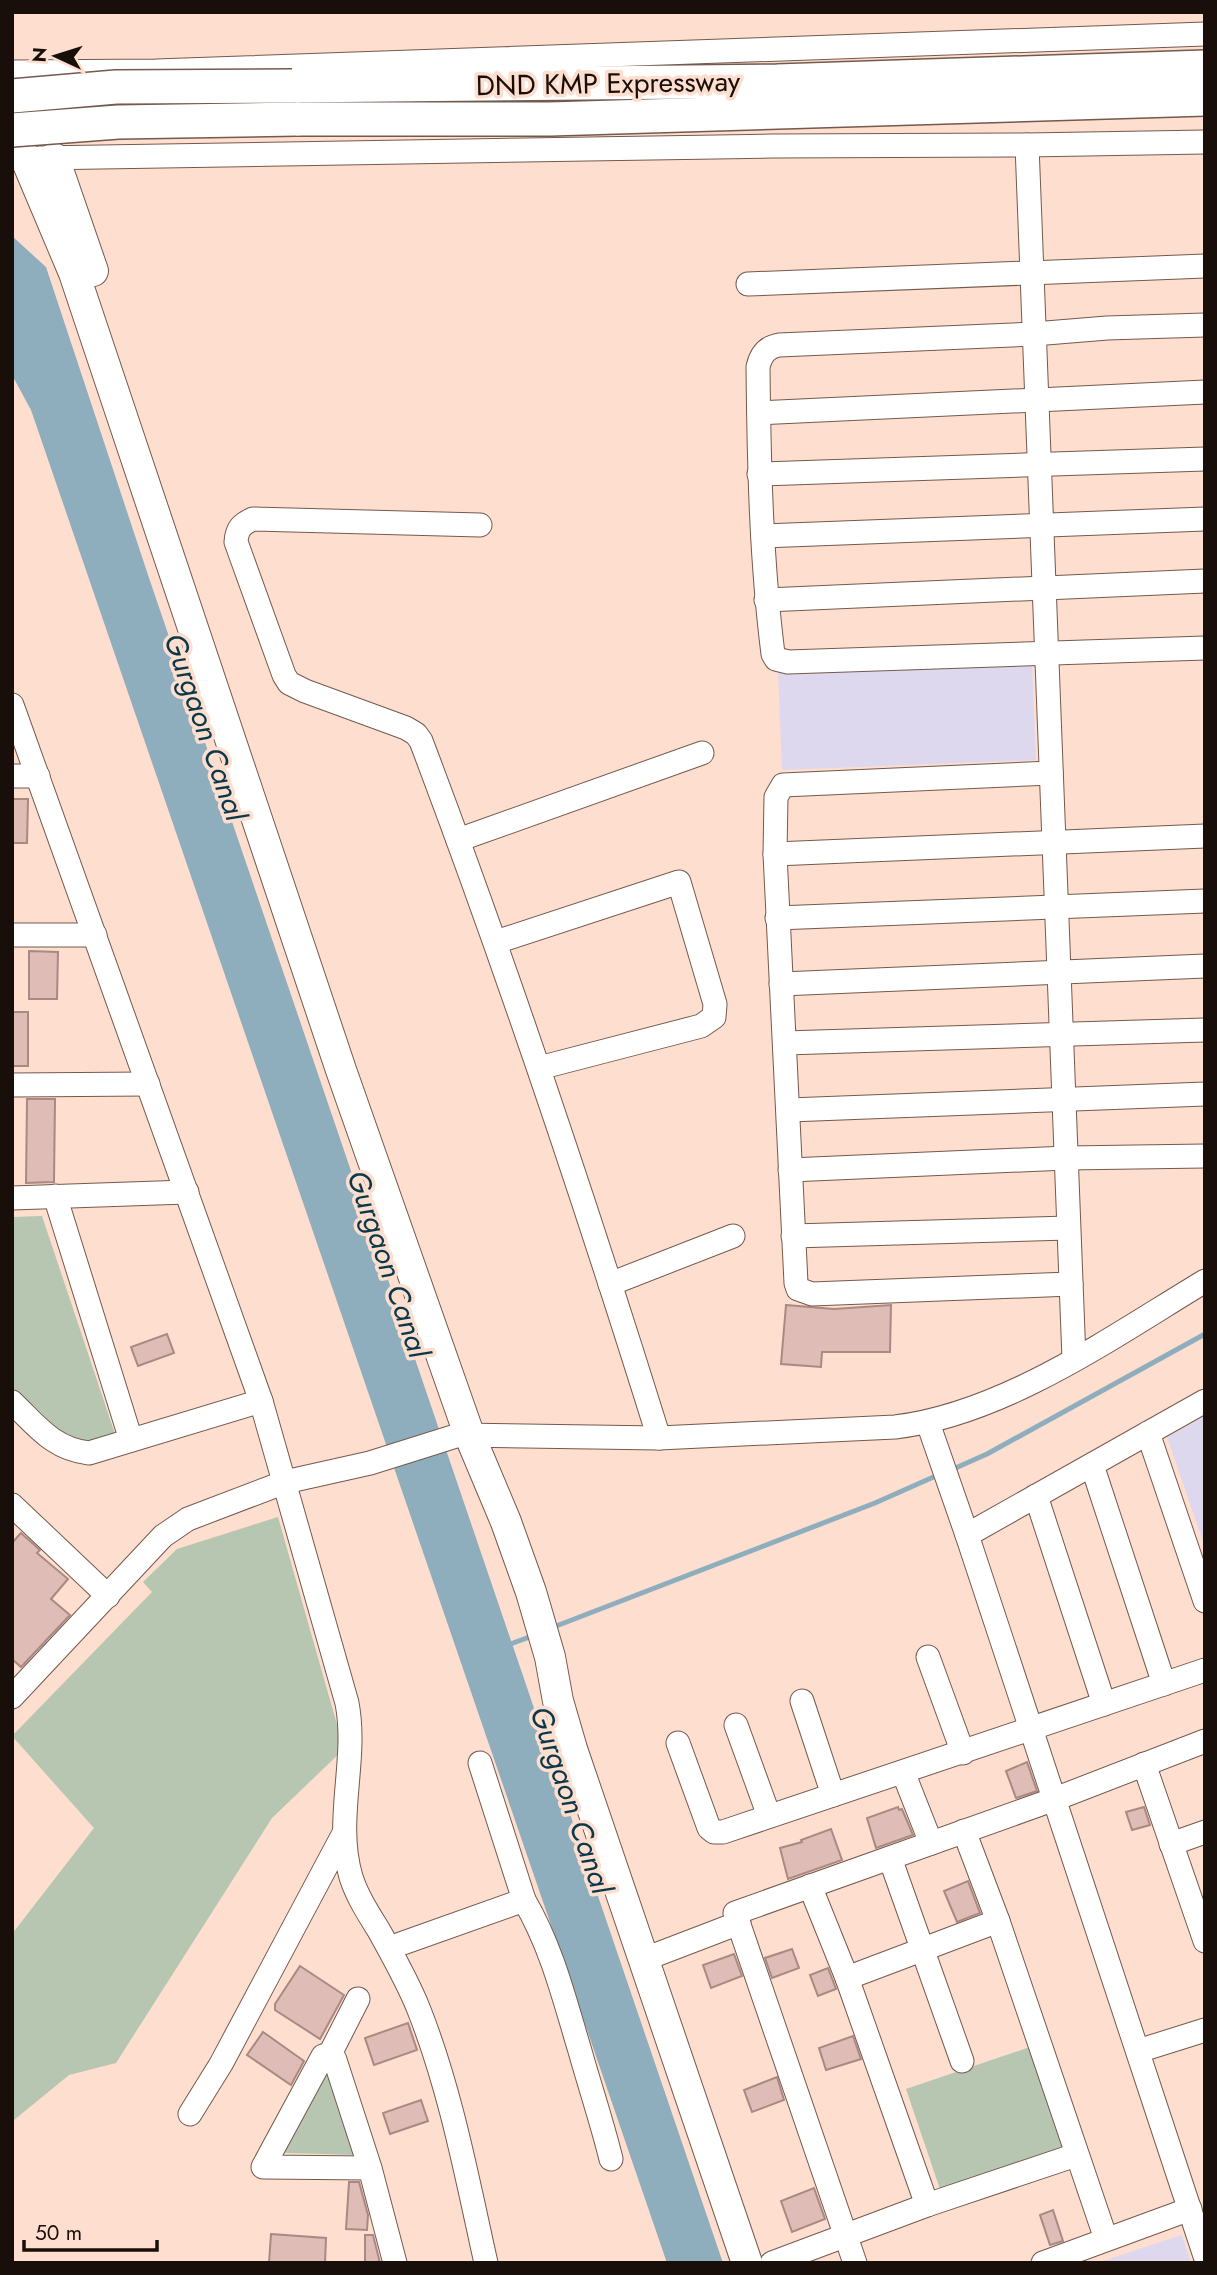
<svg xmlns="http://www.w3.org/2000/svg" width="1217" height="2275" viewBox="0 0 1217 2275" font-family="Jost,sans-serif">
<rect width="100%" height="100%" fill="#fedecf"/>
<g fill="#ddd8ee">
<path d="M 1032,660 L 1036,760 L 782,770 L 778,671 Z"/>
<path d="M 1205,1416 L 1205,1547 L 1167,1437 Z"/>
<path d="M 1182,2235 L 1191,2263 L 1097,2263 Z"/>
</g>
<g fill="#b6c6b0">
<path d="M 42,1216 L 115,1434 L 72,1447 L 12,1388 L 12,1217 Z"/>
<path d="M 278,1517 L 344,1749 L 272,1818 L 116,2063 L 69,2075 L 14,2120 L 12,2115 L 12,1934 L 94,1828 L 12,1736 L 152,1592 L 143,1582 L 177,1549 Z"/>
<path d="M 1033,2046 L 1069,2155 L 943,2198 L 906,2089 Z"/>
<path d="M 330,2063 L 358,2155 L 284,2153 Z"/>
</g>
<path fill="#8faebd" d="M 12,236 L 46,267 L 148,575 L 723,2263 L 667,2263 L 31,410 L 12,375 Z"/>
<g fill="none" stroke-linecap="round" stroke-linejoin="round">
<g stroke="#8faebd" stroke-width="5">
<path d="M 951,1470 L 987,1454 L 1205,1334"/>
<path d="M 551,1628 L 875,1503 L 938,1475"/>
<path d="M 505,1646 L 535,1635"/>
</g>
</g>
<g fill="#dfbcb5" stroke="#a98982" stroke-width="2">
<path d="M 12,799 L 28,799 L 27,843 L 12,843 Z"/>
<path d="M 29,951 L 58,952 L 57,999 L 29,999 Z"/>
<rect x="12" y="1012" width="16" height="54"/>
<path d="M 27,1099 L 55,1099 L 54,1182 L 26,1183 Z"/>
<path d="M 786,1305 L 834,1309 L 891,1305 L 890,1352 L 822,1352 L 821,1367 L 781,1364 Z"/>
<path d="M 167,1334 L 174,1353 L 138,1366 L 131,1347 Z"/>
<path d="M 21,1533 L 40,1550 L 37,1553 L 68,1579 L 51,1599 L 70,1615 L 21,1667 L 12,1659 L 12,1543 Z"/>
<path d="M 1027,1762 L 1037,1791 L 1016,1798 L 1006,1771 Z"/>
<path d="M 898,1807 L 899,1810 L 902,1809 L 913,1835 L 876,1848 L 867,1818 Z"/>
<path d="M 1144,1807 L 1150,1825 L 1132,1830 L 1126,1812 Z"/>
<path d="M 831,1829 L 842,1860 L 788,1879 L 780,1848 L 802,1842 L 801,1840 Z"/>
<path d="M 968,1881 L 980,1913 L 957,1922 L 944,1891 Z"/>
<path d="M 792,1949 L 799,1968 L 772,1978 L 765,1958 Z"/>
<path d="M 734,1954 L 742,1976 L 711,1988 L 703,1965 Z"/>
<path d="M 300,1966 L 344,1995 L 320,2039 L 275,2010 L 275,2004 Z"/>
<path d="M 828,1968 L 836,1989 L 818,1996 L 810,1975 Z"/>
<path d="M 408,2023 L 417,2050 L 374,2065 L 365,2038 Z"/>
<path d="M 263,2032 L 304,2061 L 291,2085 L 247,2055 Z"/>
<path d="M 853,2036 L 861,2059 L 826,2070 L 819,2048 Z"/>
<path d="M 777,2077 L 784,2100 L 752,2112 L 744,2090 Z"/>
<path d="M 421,2100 L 428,2121 L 390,2134 L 383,2113 Z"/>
<path d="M 349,2182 L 359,2182 L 368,2215 L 367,2230 L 346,2229 Z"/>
<path d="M 814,2188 L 825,2219 L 792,2232 L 781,2201 Z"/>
<path d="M 1053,2210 L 1063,2241 L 1050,2245 L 1040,2215 Z"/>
<path d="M 271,2234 L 326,2238 L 325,2263 L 269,2263 Z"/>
<path d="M 365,2235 L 373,2235 L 380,2263 L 365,2263 Z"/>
</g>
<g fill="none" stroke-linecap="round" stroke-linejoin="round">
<defs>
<g id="minor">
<path d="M 12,72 L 156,71 L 1205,34"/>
<path d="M 1027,145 L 1074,1359"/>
<path d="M 39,158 L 772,146 L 1027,145 L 1205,142"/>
<path d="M 748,284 L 1205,266"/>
<path d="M 1205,325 L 1107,328 L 1034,334 L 779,345 C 767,347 761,354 758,367 C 759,463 761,559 773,654 L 776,659 L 788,662 L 1205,648"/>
<path d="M 759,413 L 1205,392"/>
<path d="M 759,474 L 1205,459"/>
<path d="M 480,525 L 253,519 C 242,524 237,528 236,542 L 284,675 L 289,683 L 305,691 L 406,728 L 416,734 L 421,741 C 508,971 586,1204 659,1438"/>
<path d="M 763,536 L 1205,519"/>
<path d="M 766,600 L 1205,581"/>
<path d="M 12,705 L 261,1401 L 347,1703 C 358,1761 334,1819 351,1877 C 357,1896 368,1913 378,1929 C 393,1956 408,1982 419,2010 C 451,2091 467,2178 486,2263"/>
<path d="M 1051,773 L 783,785 L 776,797 L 775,854 L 796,1283 L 798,1289 L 812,1294 L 1071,1284"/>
<path d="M 12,776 L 38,776"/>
<path d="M 458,840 L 702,753"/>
<path d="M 775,854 L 1205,836"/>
<path d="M 777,918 L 1205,901"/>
<path d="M 12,935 L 95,935"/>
<path d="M 496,942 L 679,882 L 715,1004 L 714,1017 L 701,1026 L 539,1068"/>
<path d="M 781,984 L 1205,966"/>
<path d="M 785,1043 L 1205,1030"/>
<path d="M 12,1085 L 148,1084"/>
<path d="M 789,1110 L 1205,1094"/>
<path d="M 790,1170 L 1066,1158 L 1205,1156"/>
<path d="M 55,1196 L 131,1440"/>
<path d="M 12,1198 L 187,1192"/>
<path d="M 793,1236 L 1068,1228"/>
<path d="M 610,1284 L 733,1236"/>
<path d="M 12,1402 C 37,1426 53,1449 89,1453 L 261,1401"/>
<path d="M 928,1423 L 967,1535 L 1205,2256"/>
<path d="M 1148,1433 L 1205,1601"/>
<path d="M 1092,1465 L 1164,1684"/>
<path d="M 1036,1496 L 1104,1704"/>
<path d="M 12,1505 L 108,1596"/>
<path d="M 967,1535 L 1205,1401"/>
<path d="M 928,1657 L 963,1753"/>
<path d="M 12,1697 L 163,1536 L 188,1519 L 285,1482 L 370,1463 L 459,1435 L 659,1438 L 895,1427 C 1004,1414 1112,1337 1205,1281"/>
<path d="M 802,1701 L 833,1795"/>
<path d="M 736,1725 L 769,1816"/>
<path d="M 678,1743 L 709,1828 L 714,1832 L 723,1832 L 1205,1670"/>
<path d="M 480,1763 L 524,1900"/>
<path d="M 1144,1764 L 1205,1941"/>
<path d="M 903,1772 L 931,1843"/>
<path d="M 964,1831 L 998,1921 L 1106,2239"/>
<path d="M 1171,1844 L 1205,1832"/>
<path d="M 890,1858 L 962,2061"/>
<path d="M 810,1886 L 847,1978 L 927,2205"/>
<path d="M 389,1948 L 524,1900 C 552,1948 564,1998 580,2051 C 590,2087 602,2122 611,2159"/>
<path d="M 658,1954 L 739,1923"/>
<path d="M 847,1978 L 998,1921"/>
<path d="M 1138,2051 L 1205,2030"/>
<path d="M 330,2054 L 358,1999"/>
<path d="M 190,2114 L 221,2064 L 344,1833"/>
<path d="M 370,2168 L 263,2167 L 323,2056 L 330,2054 L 333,2056 L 335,2060 L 370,2168 L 395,2263"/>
<path d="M 772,2263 L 927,2205 L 1076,2155"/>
<path d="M 855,2263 L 735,1913 L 1055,1799 L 1205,1741"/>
<path d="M 1043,2263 L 1190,2209"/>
</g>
<g id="major">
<path d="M 25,157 L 74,273 L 341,1070 L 469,1434 L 506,1522 L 531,1592 L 550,1657 L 558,1701 L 572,1749 L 747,2263"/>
<path d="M 54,158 L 93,271"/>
</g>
<g id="highway">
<path d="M 292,86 L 777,81 L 1205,67"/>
<path d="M 296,119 L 550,119 L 1205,99"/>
</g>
</defs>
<use href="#minor" stroke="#74594d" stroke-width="25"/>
<use href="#major" stroke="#74594d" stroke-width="32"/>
<use href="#highway" stroke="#74594d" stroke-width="36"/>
<use href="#minor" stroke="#fff" stroke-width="23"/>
<use href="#major" stroke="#fff" stroke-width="30"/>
<use href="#highway" stroke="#fff" stroke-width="33"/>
<defs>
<g id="highway-bridge">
<path d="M 12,96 L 116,87 L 292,86"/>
<path d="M 12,130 L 118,122 L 296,119"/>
</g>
</defs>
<use href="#highway-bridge" stroke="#74594d" stroke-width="36" stroke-linecap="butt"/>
<use href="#highway-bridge" stroke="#fff" stroke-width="33"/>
</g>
<g text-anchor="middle" stroke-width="7" stroke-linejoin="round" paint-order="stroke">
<g font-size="28" fill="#190f0a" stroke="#fedecf">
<text transform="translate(608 83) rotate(-1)" y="10">DND KMP Expressway</text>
</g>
<g font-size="30" font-style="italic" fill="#0a3849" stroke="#fedecf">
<text transform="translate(205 727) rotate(71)" y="10">Gurgaon Canal</text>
<text transform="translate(388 1264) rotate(71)" y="10">Gurgaon Canal</text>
<text transform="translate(571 1800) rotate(71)" y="10">Gurgaon Canal</text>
</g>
</g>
<rect width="1217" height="2275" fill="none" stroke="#190f0a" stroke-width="28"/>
<g transform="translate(56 56) rotate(274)" stroke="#fedecf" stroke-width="5" paint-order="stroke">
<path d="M0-5L12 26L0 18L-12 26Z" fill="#190f0a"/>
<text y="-10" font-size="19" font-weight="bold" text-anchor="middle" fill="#190f0a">N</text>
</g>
<path d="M24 2240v10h133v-10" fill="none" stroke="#190f0a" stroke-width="3.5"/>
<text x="35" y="2240" font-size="21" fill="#190f0a" stroke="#fedecf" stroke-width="5" paint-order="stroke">50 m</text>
</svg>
